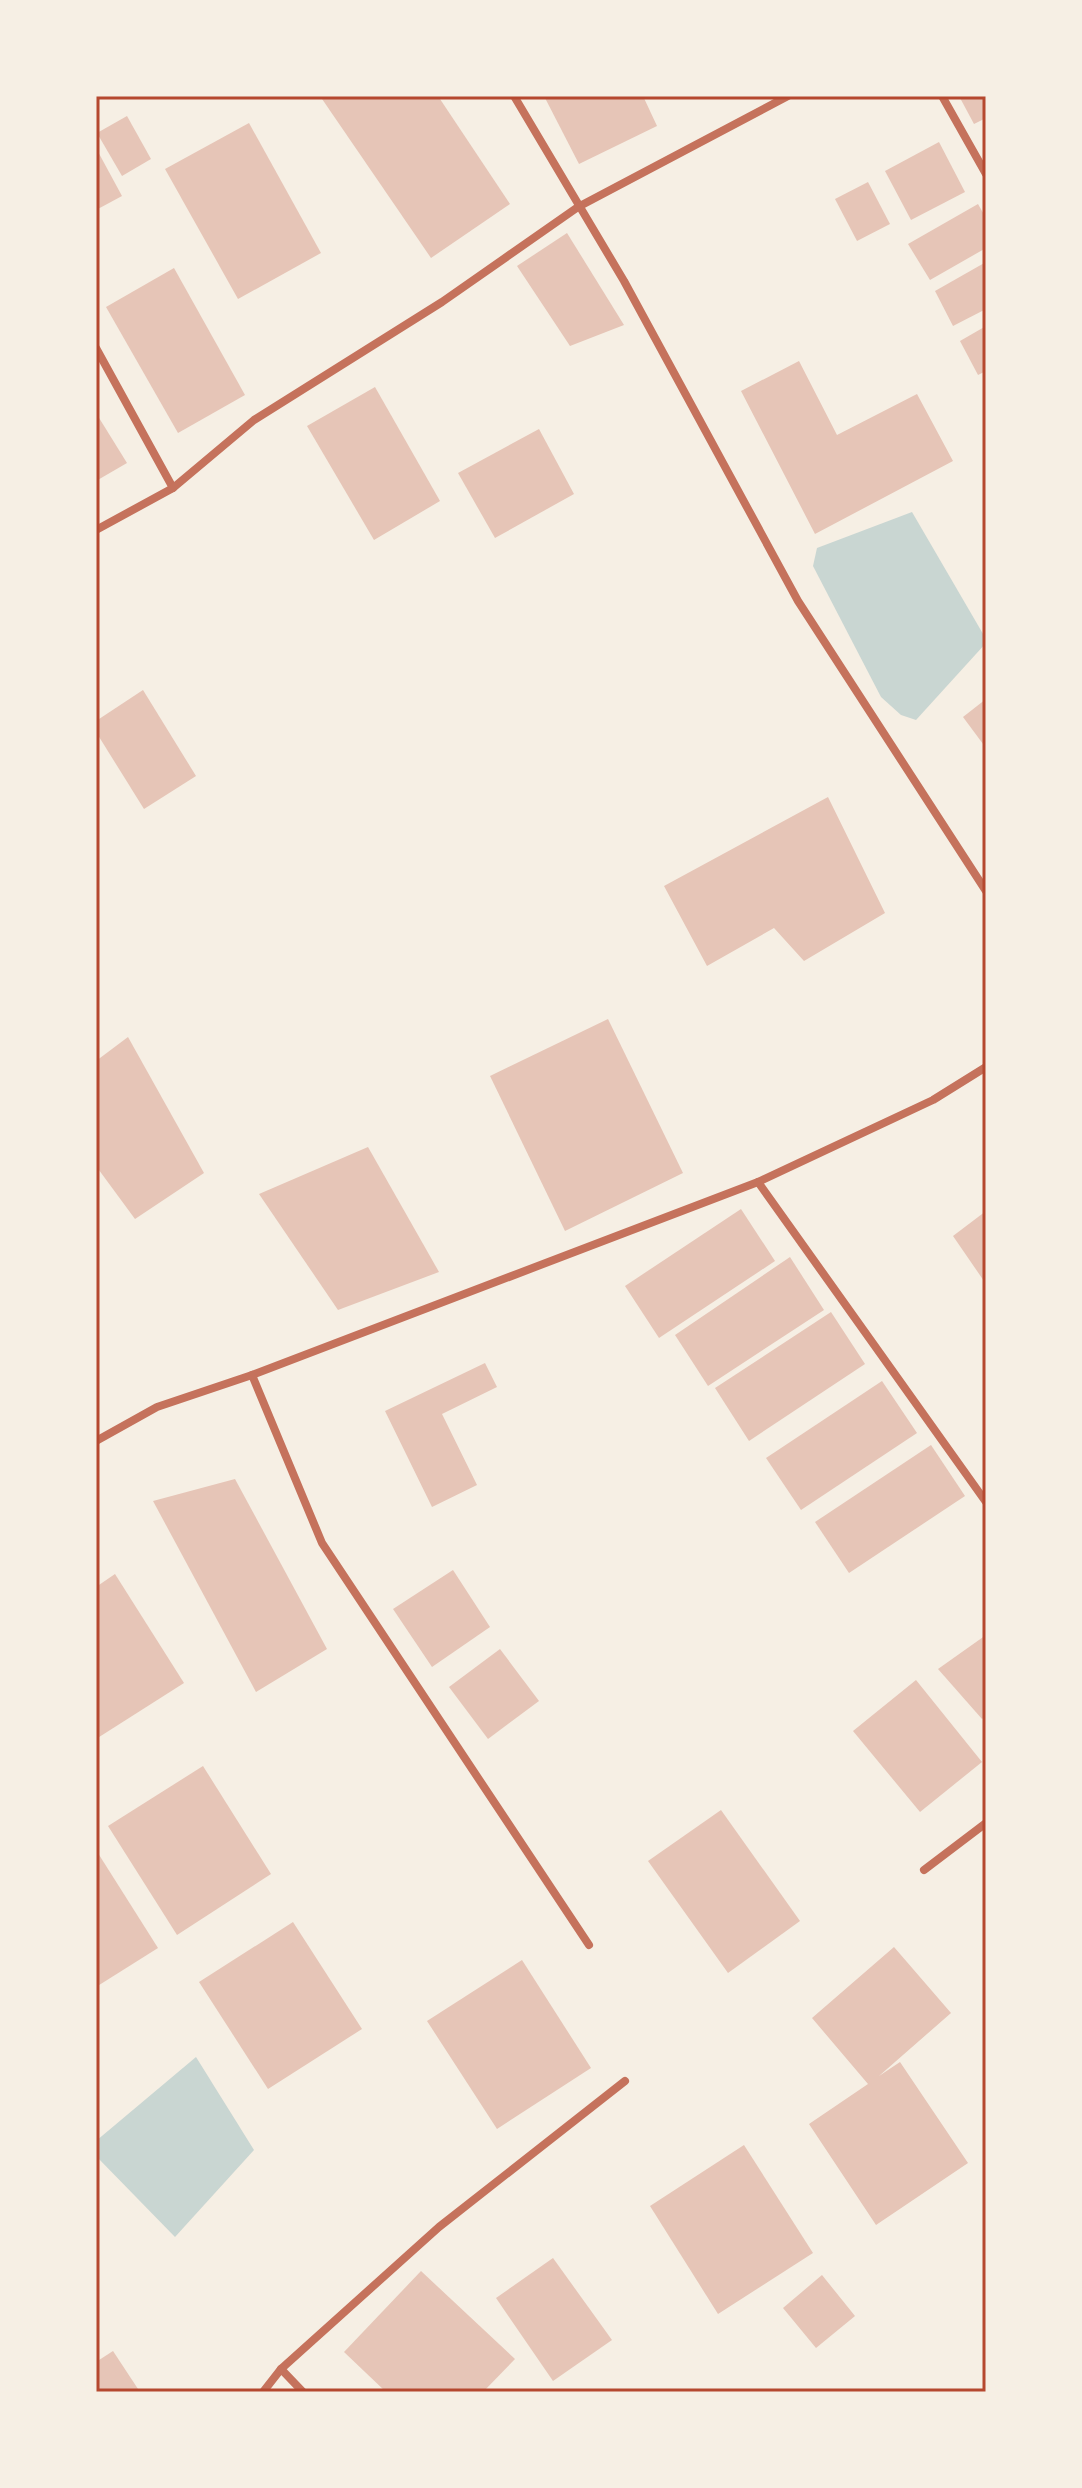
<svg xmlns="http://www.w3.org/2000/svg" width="1082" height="2488" viewBox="0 0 1082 2488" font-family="Lato,sans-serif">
<rect width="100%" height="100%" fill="#f6efe4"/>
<g fill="#c9d6d2">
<path d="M 912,512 L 986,639 L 986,643 L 916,720 L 901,715 L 881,697 L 813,566 L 817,548 Z"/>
<path d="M 196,2057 L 254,2150 L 175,2237 L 96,2156 L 96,2141 Z"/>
</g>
<g fill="#e6c5b7">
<path d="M 320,96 L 438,96 L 510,204 L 431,258 Z"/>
<path d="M 544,96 L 643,96 L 657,126 L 579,164 Z"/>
<path d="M 959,96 L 986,96 L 986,118 L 974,124 Z"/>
<path d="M 127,116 L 151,159 L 122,176 L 97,133 Z"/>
<path d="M 249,123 L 321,253 L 238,299 L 165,169 Z"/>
<path d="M 939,142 L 965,192 L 911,220 L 885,171 Z"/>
<path d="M 96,148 L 122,196 L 96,210 Z"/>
<path d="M 868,182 L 890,224 L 857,241 L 835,199 Z"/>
<path d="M 978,204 L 986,218 L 986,248 L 930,280 L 908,244 Z"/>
<path d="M 567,233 L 624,325 L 570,346 L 517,266 Z"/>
<path d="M 986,262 L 986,309 L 953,326 L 935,291 Z"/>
<path d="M 174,268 L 245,395 L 178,433 L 106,307 Z"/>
<path d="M 986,326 L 986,371 L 978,375 L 960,341 Z"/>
<path d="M 799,361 L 837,435 L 917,394 L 953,461 L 815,534 L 741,391 Z"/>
<path d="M 375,387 L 440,501 L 374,540 L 307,426 Z"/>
<path d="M 96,413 L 127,463 L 96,481 Z"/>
<path d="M 539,429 L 574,494 L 495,538 L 458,473 Z"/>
<path d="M 143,690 L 196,776 L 144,809 L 96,732 L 96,721 Z"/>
<path d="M 986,699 L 986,748 L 963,717 Z"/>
<path d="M 828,797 L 885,913 L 804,961 L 774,928 L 707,966 L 664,886 Z"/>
<path d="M 608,1019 L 683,1173 L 565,1231 L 490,1076 Z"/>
<path d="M 128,1037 L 204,1173 L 135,1219 L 96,1166 L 96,1061 Z"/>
<path d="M 368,1147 L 439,1272 L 338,1310 L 259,1194 Z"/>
<path d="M 741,1209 L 775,1261 L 659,1338 L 625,1286 Z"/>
<path d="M 986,1211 L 986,1284 L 953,1236 Z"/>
<path d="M 790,1257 L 824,1310 L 708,1386 L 675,1335 Z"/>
<path d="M 831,1312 L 865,1364 L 749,1441 L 715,1388 Z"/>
<path d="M 485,1363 L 497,1387 L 442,1414 L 477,1485 L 432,1507 L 385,1411 Z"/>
<path d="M 882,1381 L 917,1433 L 801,1510 L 766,1458 Z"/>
<path d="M 931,1445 L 965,1496 L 849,1573 L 815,1522 Z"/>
<path d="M 235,1479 L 327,1649 L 256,1692 L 153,1501 Z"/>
<path d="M 453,1570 L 490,1627 L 432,1667 L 393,1609 Z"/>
<path d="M 115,1574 L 184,1683 L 96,1739 L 96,1587 Z"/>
<path d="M 986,1635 L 986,1716 L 982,1719 L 938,1669 Z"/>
<path d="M 500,1649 L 539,1701 L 488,1739 L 449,1687 Z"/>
<path d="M 916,1680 L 982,1762 L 920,1812 L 853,1731 Z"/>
<path d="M 203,1766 L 271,1874 L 177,1935 L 108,1826 Z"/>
<path d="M 721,1810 L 800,1921 L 728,1973 L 648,1861 Z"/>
<path d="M 96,1850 L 158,1948 L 96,1987 Z"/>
<path d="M 293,1922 L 362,2029 L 268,2089 L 199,1982 Z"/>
<path d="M 894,1947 L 951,2013 L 879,2076 L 900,2062 L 968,2163 L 876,2225 L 809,2124 L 868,2084 L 812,2018 Z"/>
<path d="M 522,1960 L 591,2068 L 497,2129 L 427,2021 Z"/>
<path d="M 744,2145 L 813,2253 L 718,2314 L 650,2206 Z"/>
<path d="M 553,2258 L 612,2340 L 553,2381 L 496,2298 Z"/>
<path d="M 421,2271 L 515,2359 L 483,2392 L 386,2392 L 344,2352 Z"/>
<path d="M 822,2275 L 855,2316 L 816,2348 L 783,2308 Z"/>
<path d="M 113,2351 L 140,2392 L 96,2392 L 96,2362 Z"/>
</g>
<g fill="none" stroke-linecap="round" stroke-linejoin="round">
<g stroke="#c5725c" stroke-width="8">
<path d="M 514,96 L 624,281 L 798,601 L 986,891"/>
<path d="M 942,96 L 986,174"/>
<path d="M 96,348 L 173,488"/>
<path d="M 96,530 L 173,488 L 254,420 L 442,302 L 578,207 L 788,96"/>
<path d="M 758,1182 L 986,1502"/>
<path d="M 252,1375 L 322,1543 L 589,1945"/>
<path d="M 96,1441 L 157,1407 L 252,1375 L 758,1182 L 933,1100 L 986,1067"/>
<path d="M 924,1870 L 986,1823"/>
<path d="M 281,2369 L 303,2392"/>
<path d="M 263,2392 L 281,2369 L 439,2227 L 625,2081"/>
</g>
</g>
<rect width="1082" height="2488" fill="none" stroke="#f6efe4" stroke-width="196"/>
<rect x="98" y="98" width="886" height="2292" fill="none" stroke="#b5482f" stroke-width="3"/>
</svg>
